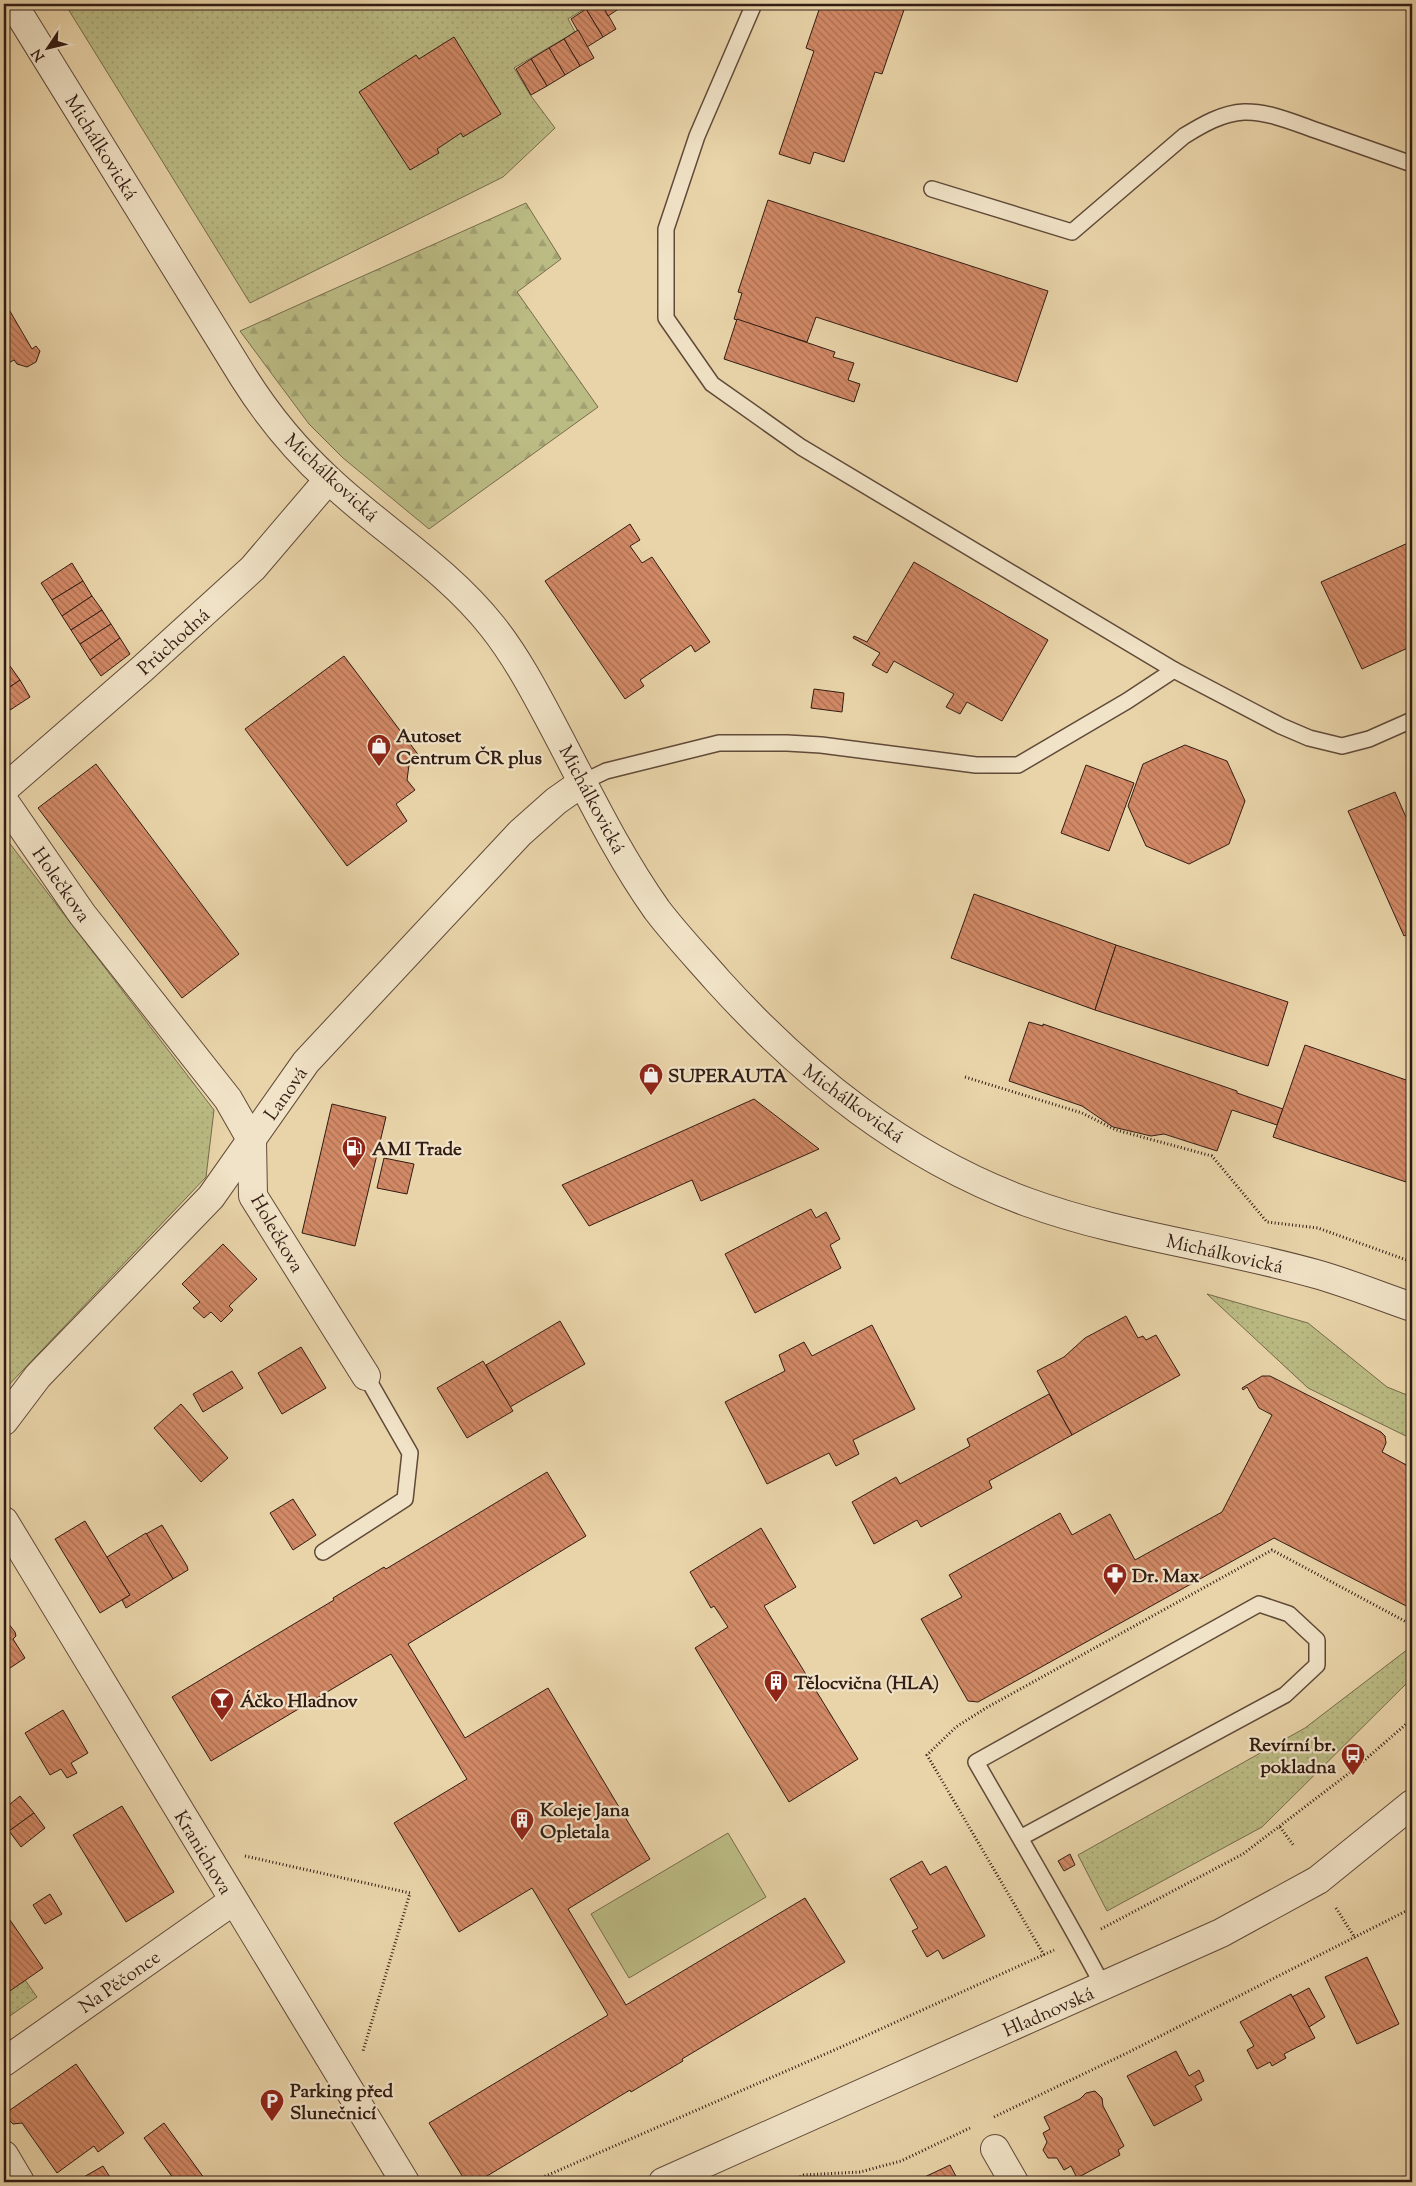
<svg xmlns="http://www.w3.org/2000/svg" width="1416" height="2186" viewBox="0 0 1416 2186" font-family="'Sorts Mill Goudy',serif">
<defs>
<pattern id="grass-dots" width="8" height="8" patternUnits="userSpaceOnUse" patternTransform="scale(1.25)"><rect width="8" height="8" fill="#bbbb84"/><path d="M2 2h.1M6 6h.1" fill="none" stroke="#a1a071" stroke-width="1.8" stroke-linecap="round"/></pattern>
<pattern id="forest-firs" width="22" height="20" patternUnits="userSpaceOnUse" patternTransform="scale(1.25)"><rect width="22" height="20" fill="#bbbb84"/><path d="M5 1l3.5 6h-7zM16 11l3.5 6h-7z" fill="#a1a071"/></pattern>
<pattern id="building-back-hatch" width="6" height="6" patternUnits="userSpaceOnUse" patternTransform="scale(1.25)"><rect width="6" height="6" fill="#d28966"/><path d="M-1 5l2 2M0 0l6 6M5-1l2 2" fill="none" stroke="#ab6f53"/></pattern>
</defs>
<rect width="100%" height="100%" fill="#e9d4a9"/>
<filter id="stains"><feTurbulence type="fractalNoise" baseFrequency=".004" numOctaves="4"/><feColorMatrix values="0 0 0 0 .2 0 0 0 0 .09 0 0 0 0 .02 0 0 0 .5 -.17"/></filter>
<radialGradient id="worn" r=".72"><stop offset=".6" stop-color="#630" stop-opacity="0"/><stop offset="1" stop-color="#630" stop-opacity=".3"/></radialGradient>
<g fill="url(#grass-dots)" stroke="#766c4c">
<path d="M 65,4 L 592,4 L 568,19 L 575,32 L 514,68 L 531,96 L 555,128 L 503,177 L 250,303 Z"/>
<path d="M 4,836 L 214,1110 L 206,1177 L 4,1390 Z"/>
<path d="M 1207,1294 L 1308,1323 L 1387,1387 L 1412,1397 L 1412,1439 L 1308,1388 Z"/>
<path d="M 1412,1646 L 1412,1678 L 1262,1827 L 1107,1911 L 1078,1855 L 1305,1728 Z"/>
<path d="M 4,1950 L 37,1997 L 4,2020 Z"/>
</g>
<path fill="url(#forest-firs)" stroke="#766c4c" d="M 526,203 L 561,259 L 517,292 L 598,407 L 429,529 L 343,458 L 309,424 L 240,331 Z"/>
<path fill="#bbbb84" stroke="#766c4c" d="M 728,1833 L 766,1897 L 629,1978 L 591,1914 Z"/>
<g fill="url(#building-back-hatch)" stroke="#321c14">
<path d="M 594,4 L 602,4 L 616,29 L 603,37 L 586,9 Z"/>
<path d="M 602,4 L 626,4 L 608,16 Z"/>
<path d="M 821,4 L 906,4 L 882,74 L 875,72 L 844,162 L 814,152 L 810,164 L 779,154 L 814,51 L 806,48 Z"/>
<path d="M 586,9 L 603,37 L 587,47 L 571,19 Z"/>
<path d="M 578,30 L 594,58 L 580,66 L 564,39 Z"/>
<path d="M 454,37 L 501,114 L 463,137 L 461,133 L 437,149 L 439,153 L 410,170 L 359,92 L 416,55 L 419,59 Z"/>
<path d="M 564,39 L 580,66 L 565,75 L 549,48 Z"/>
<path d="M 549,48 L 565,75 L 547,86 L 531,59 Z"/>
<path d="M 531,59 L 547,86 L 531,95 L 516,69 Z"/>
<path d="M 768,200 L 1048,291 L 1017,382 L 816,317 L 807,342 L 734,319 L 742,293 L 738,292 Z"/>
<path d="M 4,301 L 32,349 L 36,346 L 40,351 L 36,362 L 27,367 L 17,364 L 14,360 L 5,365 L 4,362 Z"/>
<path d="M 737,319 L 835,352 L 833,357 L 854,363 L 848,380 L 860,384 L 854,402 L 724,359 Z"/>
<path d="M 630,524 L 640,540 L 630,546 L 642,563 L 652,557 L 710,642 L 695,652 L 691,645 L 640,680 L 644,686 L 625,699 L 545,581 Z"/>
<path d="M 1408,543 L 1412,553 L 1412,646 L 1362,669 L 1321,582 Z"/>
<path d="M 914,562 L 1048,640 L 1002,721 L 967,702 L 960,714 L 946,707 L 954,694 L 894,661 L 887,673 L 872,665 L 880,653 L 853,638 L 854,636 L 867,642 Z"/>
<path d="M 72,563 L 83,581 L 52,600 L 41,583 Z"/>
<path d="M 83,581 L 92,596 L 62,616 L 52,600 Z"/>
<path d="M 92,596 L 102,610 L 71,630 L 62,616 Z"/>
<path d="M 102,610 L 111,624 L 80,644 L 71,630 Z"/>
<path d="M 111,624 L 120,638 L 90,660 L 80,644 Z"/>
<path d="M 120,638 L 130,654 L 101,676 L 90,660 Z"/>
<path d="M 344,656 L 420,757 L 409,765 L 407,780 L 415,790 L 396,804 L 407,821 L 347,866 L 245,729 Z"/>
<path d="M 10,666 L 20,680 L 4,691 L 4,670 Z"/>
<path d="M 20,680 L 30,697 L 4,714 L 4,691 Z"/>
<path d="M 814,689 L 844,693 L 842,712 L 811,708 Z"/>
<path d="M 1185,745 L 1227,761 L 1245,801 L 1229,844 L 1189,864 L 1146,846 L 1128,806 L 1143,764 Z"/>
<path d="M 96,764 L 239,954 L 182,998 L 38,808 Z"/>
<path d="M 1086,765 L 1134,783 L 1109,851 L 1061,833 Z"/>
<path d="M 1395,792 L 1412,831 L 1412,932 L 1404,936 L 1348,811 Z"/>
<path d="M 974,894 L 1116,945 L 1095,1010 L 951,958 Z"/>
<path d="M 1116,945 L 1288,1002 L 1268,1066 L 1095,1010 Z"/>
<path d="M 1029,1022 L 1043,1026 L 1043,1024 L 1237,1091 L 1237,1093 L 1283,1109 L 1277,1125 L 1232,1110 L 1217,1151 L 1164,1134 L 1151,1136 L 1113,1127 L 1082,1106 L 1009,1081 Z"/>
<path d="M 1305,1045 L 1412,1082 L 1412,1184 L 1273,1137 Z"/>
<path d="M 754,1099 L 819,1149 L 701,1201 L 692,1180 L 589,1226 L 562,1185 Z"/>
<path d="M 332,1104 L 386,1117 L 355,1246 L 302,1233 Z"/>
<path d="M 384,1158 L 414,1164 L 407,1194 L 377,1188 Z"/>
<path d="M 811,1209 L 816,1218 L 826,1212 L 840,1239 L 830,1245 L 841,1268 L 755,1313 L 725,1254 Z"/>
<path d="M 223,1244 L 257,1279 L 229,1306 L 233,1310 L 221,1322 L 211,1312 L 204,1318 L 193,1308 L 200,1302 L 182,1284 Z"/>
<path d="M 1126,1316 L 1138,1338 L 1143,1336 L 1146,1340 L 1156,1335 L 1180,1375 L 1072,1435 L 1037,1371 L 1064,1357 L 1085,1338 Z"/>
<path d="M 560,1321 L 585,1364 L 510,1407 L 486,1365 Z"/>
<path d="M 872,1325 L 915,1409 L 853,1440 L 859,1454 L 836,1466 L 829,1453 L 767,1484 L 725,1402 L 785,1371 L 779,1355 L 804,1342 L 812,1356 Z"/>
<path d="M 301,1347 L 326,1388 L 282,1414 L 258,1373 Z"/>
<path d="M 483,1361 L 513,1411 L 467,1438 L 437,1388 Z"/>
<path d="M 232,1371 L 243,1388 L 203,1412 L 193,1394 Z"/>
<path d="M 1262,1376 L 1270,1376 L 1381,1432 L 1385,1436 L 1386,1443 L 1382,1452 L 1412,1468 L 1412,1609 L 1274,1538 L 978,1702 L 968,1701 L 921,1619 L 962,1597 L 949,1575 L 1060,1513 L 1072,1535 L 1110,1514 L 1135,1560 L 1222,1512 L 1272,1415 L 1259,1408 L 1247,1387 L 1243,1390 L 1242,1388 Z"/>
<path d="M 1049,1394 L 1072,1435 L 989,1481 L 992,1488 L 921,1527 L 917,1520 L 874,1544 L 852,1502 L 896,1477 L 900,1484 L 970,1446 L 967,1439 Z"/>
<path d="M 181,1404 L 228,1458 L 201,1482 L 154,1428 Z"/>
<path d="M 547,1472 L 586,1536 L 408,1644 L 465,1738 L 548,1688 L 650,1859 L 568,1909 L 626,2005 L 805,1898 L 845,1962 L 682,2059 L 683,2061 L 631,2092 L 630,2090 L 477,2182 L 466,2182 L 429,2123 L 608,2015 L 532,1888 L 459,1932 L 394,1823 L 467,1779 L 391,1654 L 211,1761 L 172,1697 L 334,1600 L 333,1598 L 384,1567 L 386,1569 Z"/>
<path d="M 293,1499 L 316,1535 L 293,1550 L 270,1513 Z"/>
<path d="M 85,1521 L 130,1595 L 100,1613 L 55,1539 Z"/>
<path d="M 162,1525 L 187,1566 L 188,1570 L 173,1579 L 146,1534 Z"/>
<path d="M 761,1528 L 796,1587 L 764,1606 L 858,1759 L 789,1802 L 695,1648 L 728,1627 L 714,1606 L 711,1608 L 690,1572 Z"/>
<path d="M 146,1533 L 173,1579 L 126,1608 L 122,1600 L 130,1595 L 107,1557 Z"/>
<path d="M 4,1618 L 15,1632 L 16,1636 L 13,1639 L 25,1658 L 4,1672 Z"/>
<path d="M 63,1710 L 88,1753 L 71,1763 L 77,1773 L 67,1778 L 61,1769 L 50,1775 L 25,1733 Z"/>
<path d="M 20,1796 L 34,1813 L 9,1831 L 4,1824 L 4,1809 Z"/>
<path d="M 122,1806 L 174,1892 L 126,1922 L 73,1835 Z"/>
<path d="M 34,1813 L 45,1828 L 21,1847 L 9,1831 Z"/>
<path d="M 1070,1854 L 1075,1865 L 1064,1871 L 1058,1861 Z"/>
<path d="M 922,1861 L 930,1875 L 946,1866 L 985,1936 L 943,1959 L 938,1950 L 927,1957 L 912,1931 L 918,1928 L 890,1879 Z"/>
<path d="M 50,1894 L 62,1914 L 45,1924 L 33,1905 Z"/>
<path d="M 10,1920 L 43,1968 L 4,1995 L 4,1924 Z"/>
<path d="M 1367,1957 L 1399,2024 L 1357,2044 L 1325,1977 Z"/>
<path d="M 1309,1988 L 1325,2017 L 1309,2027 L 1292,1997 Z"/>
<path d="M 1291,1994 L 1315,2038 L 1284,2054 L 1286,2058 L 1272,2066 L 1270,2062 L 1257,2069 L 1247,2050 L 1254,2046 L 1240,2022 Z"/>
<path d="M 1176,2051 L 1189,2076 L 1199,2070 L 1204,2081 L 1195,2086 L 1202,2100 L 1154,2126 L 1127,2076 Z"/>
<path d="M 76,2064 L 124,2133 L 98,2152 L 94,2146 L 57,2173 L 22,2123 L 13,2124 L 9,2120 L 7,2115 L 10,2110 Z"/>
<path d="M 1095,2091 L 1102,2098 L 1103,2106 L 1124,2146 L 1118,2150 L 1120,2155 L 1077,2178 L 1071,2166 L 1064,2170 L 1057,2158 L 1048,2158 L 1043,2150 L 1047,2142 L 1043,2133 L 1050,2129 L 1044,2117 L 1080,2099 L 1086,2093 Z"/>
<path d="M 164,2123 L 207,2182 L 176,2182 L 144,2138 Z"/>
<path d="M 950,2165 L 959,2182 L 914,2182 Z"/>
<path d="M 103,2166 L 113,2182 L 75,2182 Z"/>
</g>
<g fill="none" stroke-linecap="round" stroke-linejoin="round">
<defs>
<g id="service">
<path d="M 754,4 L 697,136 L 666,229 L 666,318 L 712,384 L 801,447 L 1174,670"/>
<path d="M 932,189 L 1072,232 L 1184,136 C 1202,125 1222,113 1244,112 C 1268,111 1295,123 1318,131 C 1349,142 1381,153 1412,164"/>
<path d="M 583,782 L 606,771 L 719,743 L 787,743 L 821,745 L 976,765 L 1018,765 L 1127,701 L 1174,670 L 1281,726 L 1309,738 L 1342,746 L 1369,739 L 1412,720"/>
<path d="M 323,1552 L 405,1499 L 410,1453 L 366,1376"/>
<path d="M 1020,1838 L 1285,1695 L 1317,1665 L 1317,1640 L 1289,1614 L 1259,1604 L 976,1762 C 1019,1837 1063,1910 1103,1986"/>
</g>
<g id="minor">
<path d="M 4,789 L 142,669 L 253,568 L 328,480"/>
<path d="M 4,801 L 82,914 L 228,1099 L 252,1141 L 253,1196 L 366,1376"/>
<path d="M 4,1421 L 38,1376 L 211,1197 L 306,1062 L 520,833 L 556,801 L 583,782"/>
<path d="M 4,1521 L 405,2182"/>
<path d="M 4,2062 L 233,1901"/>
<path d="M 995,2149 L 1014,2182"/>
<path d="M 4,2155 L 20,2182"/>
<path d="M 663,2182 L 1221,1933 L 1318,1880 L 1412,1804"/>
</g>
<path id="tertiary" d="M 13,4 L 244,378 C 268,416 296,450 329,480 C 382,530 446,568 492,626 C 516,656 535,692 553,726 C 586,788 616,852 657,910 C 676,935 698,958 718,981 C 805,1077 905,1157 1027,1202 C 1120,1236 1221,1247 1316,1274 C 1348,1283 1380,1296 1412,1307"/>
</defs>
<use href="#service" stroke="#604a39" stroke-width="18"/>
<use href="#minor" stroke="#604a39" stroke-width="30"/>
<use href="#tertiary" stroke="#604a39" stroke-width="30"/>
<g stroke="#321c14" stroke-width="3" stroke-dasharray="1 2.5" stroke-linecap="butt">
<path d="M 965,1077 L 1082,1113 L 1116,1130 L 1212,1156 L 1267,1222 L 1318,1228 L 1412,1262"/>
<path d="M 1280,1827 L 1294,1846"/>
<path d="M 245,1856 L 410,1893 L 363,2051"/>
<path d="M 1336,1908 L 1355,1938"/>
<path d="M 1101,1929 L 1243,1854 L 1352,1771 L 1412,1719"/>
<path d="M 1044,1955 L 927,1755 L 956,1727 L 986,1708 L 1272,1550 L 1412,1625"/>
<path d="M 994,2117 L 1127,2053 L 1412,1908"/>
<path d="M 532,2182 L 839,2048 L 1054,1950"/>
<path d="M 787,2182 L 804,2175 L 860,2172 L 901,2161 L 970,2128"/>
</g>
<use href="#service" stroke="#f1e3c7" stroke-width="15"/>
<use href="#minor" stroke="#f1e3c7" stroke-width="28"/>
<use href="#tertiary" stroke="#f1e3c7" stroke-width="28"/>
</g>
<defs>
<symbol id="shop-pin" viewBox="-11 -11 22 30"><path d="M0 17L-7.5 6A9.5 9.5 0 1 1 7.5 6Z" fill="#8f2418" stroke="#f1e3c7"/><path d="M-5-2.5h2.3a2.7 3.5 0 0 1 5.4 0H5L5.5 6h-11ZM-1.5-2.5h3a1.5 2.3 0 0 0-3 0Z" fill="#fff"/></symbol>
<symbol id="fuel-pin" viewBox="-11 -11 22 30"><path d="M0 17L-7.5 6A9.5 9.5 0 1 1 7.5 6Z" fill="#8f2418" stroke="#f1e3c7"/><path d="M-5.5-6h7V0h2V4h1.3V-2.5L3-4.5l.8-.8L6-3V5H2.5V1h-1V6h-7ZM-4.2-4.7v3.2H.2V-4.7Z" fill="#fff"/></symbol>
<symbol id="pharmacy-pin" viewBox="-11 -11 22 30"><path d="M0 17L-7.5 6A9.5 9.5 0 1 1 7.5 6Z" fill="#8f2418" stroke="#f1e3c7"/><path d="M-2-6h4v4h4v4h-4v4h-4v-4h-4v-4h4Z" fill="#fff"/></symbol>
<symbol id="building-pin" viewBox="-11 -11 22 30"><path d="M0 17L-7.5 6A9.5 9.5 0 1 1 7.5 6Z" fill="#8f2418" stroke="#f1e3c7"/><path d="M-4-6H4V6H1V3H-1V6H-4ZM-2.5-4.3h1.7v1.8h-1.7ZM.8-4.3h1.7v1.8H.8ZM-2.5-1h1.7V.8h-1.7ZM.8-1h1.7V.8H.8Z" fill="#fff"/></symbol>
<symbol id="bar-pin" viewBox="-11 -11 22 30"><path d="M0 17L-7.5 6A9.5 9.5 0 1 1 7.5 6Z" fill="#8f2418" stroke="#f1e3c7"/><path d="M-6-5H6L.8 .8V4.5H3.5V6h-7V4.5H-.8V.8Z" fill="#fff"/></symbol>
<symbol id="bus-pin" viewBox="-11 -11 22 30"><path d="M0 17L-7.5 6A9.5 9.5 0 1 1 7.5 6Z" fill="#8f2418" stroke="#f1e3c7"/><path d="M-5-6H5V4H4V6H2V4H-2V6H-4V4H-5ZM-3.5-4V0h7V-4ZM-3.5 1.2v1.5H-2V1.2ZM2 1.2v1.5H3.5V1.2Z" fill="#fff"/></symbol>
<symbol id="parking-pin" viewBox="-11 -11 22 30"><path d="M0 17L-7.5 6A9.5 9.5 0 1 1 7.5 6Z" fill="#8f2418" stroke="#f1e3c7"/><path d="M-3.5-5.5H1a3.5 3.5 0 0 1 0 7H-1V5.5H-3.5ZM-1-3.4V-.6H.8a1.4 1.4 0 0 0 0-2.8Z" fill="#fff"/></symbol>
</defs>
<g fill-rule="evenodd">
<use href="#shop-pin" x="365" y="732" width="28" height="38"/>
<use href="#shop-pin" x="637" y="1061" width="28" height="38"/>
<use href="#fuel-pin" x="340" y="1134" width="28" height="38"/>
<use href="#pharmacy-pin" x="1101" y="1561" width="28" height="38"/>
<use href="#building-pin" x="762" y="1668" width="28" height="38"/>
<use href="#bar-pin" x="208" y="1686" width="28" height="38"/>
<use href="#bus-pin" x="1339" y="1741" width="28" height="38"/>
<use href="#building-pin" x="508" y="1806" width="28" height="38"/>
<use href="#parking-pin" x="258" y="2087" width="28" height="38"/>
</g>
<g text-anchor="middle" stroke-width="4.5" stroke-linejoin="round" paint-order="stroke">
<g font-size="19" fill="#321c14" stroke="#f1e3c7">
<text transform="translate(102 147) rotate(58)" y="7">Michálkovická</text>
<text transform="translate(332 477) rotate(43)" y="7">Michálkovická</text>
<text transform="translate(173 641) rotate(-42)" y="7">Průchodná</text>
<text transform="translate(593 799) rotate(62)" y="7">Michálkovická</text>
<text transform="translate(62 884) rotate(55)" y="7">Holečkova</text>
<text transform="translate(285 1093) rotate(-55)" y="7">Lanová</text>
<text transform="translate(854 1103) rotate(36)" y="7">Michálkovická</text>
<text transform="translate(278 1233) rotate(60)" y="7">Holečkova</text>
<text transform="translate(1225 1253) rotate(13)" y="7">Michálkovická</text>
<text transform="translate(204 1852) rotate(59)" y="7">Kranichova</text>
<text transform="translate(119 1981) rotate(-35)" y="7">Na Pěčonce</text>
<text transform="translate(1048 2011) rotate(-24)" y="7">Hladnovská</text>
</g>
<g font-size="19" font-weight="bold" fill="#321c14" stroke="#f1e3c7" text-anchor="start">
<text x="396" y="742">Autoset<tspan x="396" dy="22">Centrum ČR plus</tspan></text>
<text x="668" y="1082">SUPERAUTA</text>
<text x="372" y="1155">AMI Trade</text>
<text x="1132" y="1582">Dr. Max</text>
<text x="794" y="1689">Tělocvična (HLA)</text>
<text x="240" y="1707">Áčko Hladnov</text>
<text x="1336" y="1751" text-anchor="end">Revírní br.<tspan x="1336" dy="22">pokladna</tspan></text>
<text x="540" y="1816">Koleje Jana<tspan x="540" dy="22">Opletala</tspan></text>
<text x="290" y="2097">Parking před<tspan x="290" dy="22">Slunečnicí</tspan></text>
</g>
</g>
<rect width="1416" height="2186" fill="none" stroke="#e9d4a9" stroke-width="20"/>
<rect x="5" y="5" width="1406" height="2176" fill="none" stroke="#321c14" stroke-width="2.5"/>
<rect x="10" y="10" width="1396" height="2166" fill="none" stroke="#321c14"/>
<g transform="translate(48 48) rotate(235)" stroke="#f1e3c7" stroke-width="4" paint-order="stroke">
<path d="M0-4L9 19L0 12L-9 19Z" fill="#321c14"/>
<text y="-8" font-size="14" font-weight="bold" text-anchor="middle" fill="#321c14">N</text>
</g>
<rect width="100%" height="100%" filter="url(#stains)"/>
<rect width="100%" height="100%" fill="url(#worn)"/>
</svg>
